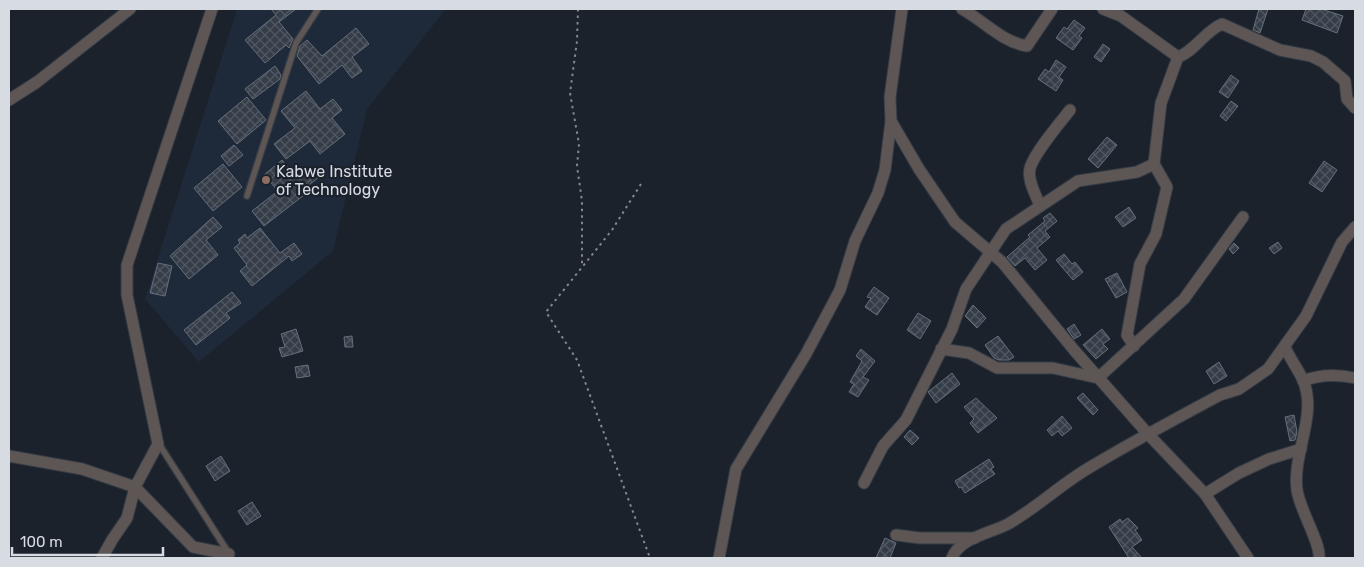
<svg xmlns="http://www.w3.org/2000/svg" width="1364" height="567" viewBox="0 0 1364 567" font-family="Rubik,sans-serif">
<defs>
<pattern id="building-cross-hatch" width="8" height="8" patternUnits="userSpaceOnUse" patternTransform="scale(1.25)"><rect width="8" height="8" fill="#353d48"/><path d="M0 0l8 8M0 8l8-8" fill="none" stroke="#525862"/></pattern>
</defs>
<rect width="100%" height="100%" fill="#1b222c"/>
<path fill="#1e2939" d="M 237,9 L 446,9 L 367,109 L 333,251 L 199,362 L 145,299 Z"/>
<g fill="url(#building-cross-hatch)" stroke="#656e7a">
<path d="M 271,9 L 296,9 L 279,22 L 293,39 L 289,48 L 286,45 L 265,63 L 245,40 L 276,15 Z"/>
<path d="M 1259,9 L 1268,9 L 1260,33 L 1253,30 Z"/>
<path d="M 1306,9 L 1321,9 L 1343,16 L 1337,33 L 1302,20 Z"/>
<path d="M 1074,20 L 1085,28 L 1079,36 L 1082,38 L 1073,50 L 1056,38 L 1064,27 L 1067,29 Z"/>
<path d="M 356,28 L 369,44 L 352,57 L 362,71 L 352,78 L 342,65 L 319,84 L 297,56 L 300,46 L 307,40 L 322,56 Z"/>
<path d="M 1103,44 L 1110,49 L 1101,62 L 1094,57 Z"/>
<path d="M 1056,60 L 1066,67 L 1059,77 L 1063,80 L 1056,91 L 1038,79 L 1045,69 L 1049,72 Z"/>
<path d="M 275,66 L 281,75 L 280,79 L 253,99 L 245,89 Z"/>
<path d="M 1231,75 L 1239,81 L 1228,98 L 1219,92 Z"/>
<path d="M 306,91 L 320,109 L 333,99 L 342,110 L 332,118 L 345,134 L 320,154 L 310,141 L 286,159 L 274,144 L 295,128 L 281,111 Z"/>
<path d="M 247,97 L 266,120 L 237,144 L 218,121 Z"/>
<path d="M 1231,101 L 1238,106 L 1226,121 L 1220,116 Z"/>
<path d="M 1107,137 L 1117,145 L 1098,168 L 1088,159 Z"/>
<path d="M 234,145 L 243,155 L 229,166 L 221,156 Z"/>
<path d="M 282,160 L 296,177 L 311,166 L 319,177 L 305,188 L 308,192 L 264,226 L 252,211 L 278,191 L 264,175 Z"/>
<path d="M 1324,161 L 1337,170 L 1322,192 L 1309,183 Z"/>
<path d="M 223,164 L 242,187 L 213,211 L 194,188 Z"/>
<path d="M 1129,207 L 1136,218 L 1123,227 L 1115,217 Z"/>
<path d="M 1050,213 L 1057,221 L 1045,231 L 1050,237 L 1037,248 L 1047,260 L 1035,270 L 1025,258 L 1015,266 L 1007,257 L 1030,237 L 1028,235 L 1045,221 L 1043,218 Z"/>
<path d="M 213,217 L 222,227 L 206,240 L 218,255 L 189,279 L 170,256 Z"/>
<path d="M 260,228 L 280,253 L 294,243 L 302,254 L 292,261 L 289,256 L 252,286 L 240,271 L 247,265 L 234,248 L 240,243 L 238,240 L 245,234 L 247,238 Z"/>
<path d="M 1278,242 L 1282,248 L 1274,254 L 1269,248 Z"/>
<path d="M 1234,243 L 1239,248 L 1233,254 L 1229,249 Z"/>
<path d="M 1064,254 L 1072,264 L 1075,262 L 1083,272 L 1073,280 L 1056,260 Z"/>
<path d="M 158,263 L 172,266 L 165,296 L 150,293 Z"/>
<path d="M 1117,273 L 1127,292 L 1116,298 L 1105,279 Z"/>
<path d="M 874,287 L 889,298 L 877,315 L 865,307 L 871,298 L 867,297 Z"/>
<path d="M 232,292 L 241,303 L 226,313 L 230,318 L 196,345 L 184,330 Z"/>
<path d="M 973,305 L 986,318 L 977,328 L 965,316 Z"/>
<path d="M 918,313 L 931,321 L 920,339 L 907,330 Z"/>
<path d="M 1074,324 L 1081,335 L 1074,339 L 1067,329 Z"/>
<path d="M 296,329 L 303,351 L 282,357 L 279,348 L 285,347 L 281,334 Z"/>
<path d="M 1102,329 L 1110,339 L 1103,344 L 1108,349 L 1096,359 L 1083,345 Z"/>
<path d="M 352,336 L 353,347 L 345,347 L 344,337 Z"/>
<path d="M 998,336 L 1014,357 L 1009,360 L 999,360 L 994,358 L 985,345 Z"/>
<path d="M 861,349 L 875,361 L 863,377 L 869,380 L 858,397 L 849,392 L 854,384 L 850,382 L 862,361 L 856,356 Z"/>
<path d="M 1219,362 L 1227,376 L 1214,384 L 1206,371 Z"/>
<path d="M 308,365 L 310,376 L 297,378 L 295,367 Z"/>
<path d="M 952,373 L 960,384 L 936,403 L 928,392 Z"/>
<path d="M 1083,393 L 1098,410 L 1093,415 L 1077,398 Z"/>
<path d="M 976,398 L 997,418 L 978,433 L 970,423 L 974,419 L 964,407 Z"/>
<path d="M 1294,415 L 1297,432 L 1295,440 L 1290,441 L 1285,417 Z"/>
<path d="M 1062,416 L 1072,428 L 1062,436 L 1058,431 L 1052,436 L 1047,430 Z"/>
<path d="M 910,430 L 919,438 L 912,445 L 904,437 Z"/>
<path d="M 221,456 L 230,471 L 215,481 L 206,466 Z"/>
<path d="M 989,459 L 994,467 L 991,469 L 995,474 L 965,493 L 961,487 L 959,488 L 955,481 Z"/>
<path d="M 252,502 L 261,516 L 247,525 L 238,511 Z"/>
<path d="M 1128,518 L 1138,528 L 1135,530 L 1142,540 L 1132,547 L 1142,558 L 1129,558 L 1109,527 L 1120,519 L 1122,522 Z"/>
<path d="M 885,538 L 896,543 L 890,558 L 876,558 Z"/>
</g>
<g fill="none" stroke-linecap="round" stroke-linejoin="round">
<defs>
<g id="service">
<path d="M 247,196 L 296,43 L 318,9"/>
<path d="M 159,444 L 228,552"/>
</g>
<g id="minor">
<path d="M 902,9 L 890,97 L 891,121 L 919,169 L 955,222 L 1002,262 L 1074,350 L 1148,434 L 1205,494 L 1248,558"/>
<path d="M 962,9 C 984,21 1002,42 1027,46 L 1052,9"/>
<path d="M 1103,9 L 1121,16 L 1178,57 C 1195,51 1205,31 1222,24 L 1280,50 L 1311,56 L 1323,62 L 1345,81 L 1347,99 L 1355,108"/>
<path d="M 9,100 L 37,82 L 130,9"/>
<path d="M 1040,206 C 1036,195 1027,180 1030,168 C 1035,152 1059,124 1070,110"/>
<path d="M 1134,346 L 1127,335 L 1140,264 L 1156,234 L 1167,187 L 1154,164"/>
<path d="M 1285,347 C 1290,359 1298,369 1303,380 C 1318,415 1292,454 1297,490 C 1300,511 1321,543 1319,558"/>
<path d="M 941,349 L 969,353 L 997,368 L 1053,368 L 1098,378 L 1184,299 L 1243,217"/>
<path d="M 1303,381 C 1321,374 1337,374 1355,378"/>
<path d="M 9,456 L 82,469 L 135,487 L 193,547 L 229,554"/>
<path d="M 864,483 L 883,446 L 906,420 L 952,329 L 966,289 L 1006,229 L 1078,181 L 1137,172 L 1154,164 L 1161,103 L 1178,57"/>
<path d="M 1205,494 L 1239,473 L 1269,459 L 1301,449"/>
<path d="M 896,535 L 920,538 L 975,538"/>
<path d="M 102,558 L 112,540 L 127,518 L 135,487 L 158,444 L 127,295 L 127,265 L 212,9"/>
<path d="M 719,558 L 736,469 L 806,354 L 840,290 L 855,241 L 878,193 L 885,170 L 891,121"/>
<path d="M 952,558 C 959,538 991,533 1008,524 C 1036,508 1059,486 1087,469 C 1130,443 1175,419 1220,395 L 1239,389 L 1268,369 L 1306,316 L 1342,242 L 1355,227"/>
</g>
</defs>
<use href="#service" stroke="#353c46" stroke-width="8"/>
<use href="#minor" stroke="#353c46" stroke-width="13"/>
<g stroke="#828790" stroke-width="2" stroke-dasharray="2.5 4" stroke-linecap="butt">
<path d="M 578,9 L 577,41 L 570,93 L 579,144 L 577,166 L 582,201 L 582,267"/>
<path d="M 641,184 L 612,230 L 546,312 L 577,360 L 650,558"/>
</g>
<use href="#service" stroke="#5d5654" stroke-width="5.5"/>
<use href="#minor" stroke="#5d5654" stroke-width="11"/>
</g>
<circle fill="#8d6e63" stroke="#1b222c" stroke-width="2" cx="266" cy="180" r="5"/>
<g text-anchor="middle" stroke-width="4.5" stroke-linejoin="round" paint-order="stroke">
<g font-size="16" fill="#d7dce3" stroke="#1b222c" text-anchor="start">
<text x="276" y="177">Kabwe Institute<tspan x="276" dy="18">of Technology</tspan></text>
</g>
</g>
<rect width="1364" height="567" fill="none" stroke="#d7dce3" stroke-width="20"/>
<path d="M12 547v8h151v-8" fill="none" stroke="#d7dce3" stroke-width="2.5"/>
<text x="20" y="547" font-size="15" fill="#d7dce3" stroke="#1b222c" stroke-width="4" paint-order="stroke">100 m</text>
</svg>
